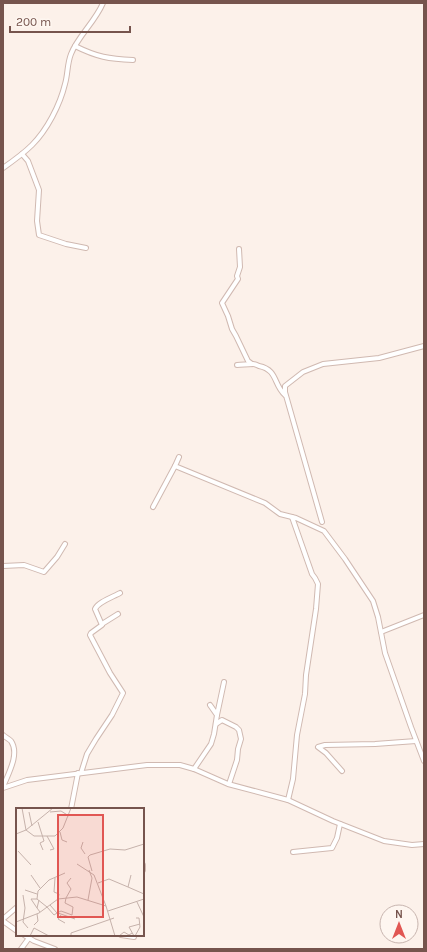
<svg xmlns="http://www.w3.org/2000/svg" width="427" height="952" viewBox="0 0 427 952" font-family="Karla,sans-serif">
<rect width="100%" height="100%" fill="#fcf1ea"/>
<g fill="none" stroke-linecap="round" stroke-linejoin="round">
<defs>
<g id="minor">
<path d="M 75,46 C 97,57 109,59 133,60"/>
<path d="M 22,154 L 28,161 L 39,190 L 37,221 L 39,235 L 66,244 L 86,248"/>
<path d="M 3,168 C 13,161 23,154 32,145 C 47,130 60,105 65,84 C 68,74 67,64 71,54 C 78,36 95,22 103,3"/>
<path d="M 239,249 L 240,267 L 237,276 L 238,279 L 222,303 L 228,316 L 232,329 L 236,336 L 248,361 L 252,364"/>
<path d="M 237,365 C 242,365 247,364 253,364 C 255,364 257,365 259,366 C 278,370 273,384 285,395"/>
<path d="M 179,457 L 175,466 L 265,503 L 280,514 L 296,518 L 324,531 L 345,559 L 373,601 L 378,617 L 385,653 L 411,727 L 424,761"/>
<path d="M 153,507 L 175,466"/>
<path d="M 322,522 L 285,392 L 285,386 L 303,372 L 323,364 L 379,358 L 424,346"/>
<path d="M 3,566 L 24,565 L 44,572 L 57,557 L 65,544"/>
<path d="M 102,624 L 118,614"/>
<path d="M 381,632 L 424,615"/>
<path d="M 217,715 L 224,682"/>
<path d="M 216,724 L 222,720 L 236,727 L 239,730 L 241,739 L 238,749 L 237,760 L 229,784"/>
<path d="M 3,735 C 5,737 9,739 11,741 C 20,754 8,774 3,787"/>
<path d="M 194,769 L 211,744 L 214,734 L 217,715 L 210,705"/>
<path d="M 342,771 L 326,753 L 318,747 L 325,745 L 375,744 L 416,741"/>
<path d="M 81,773 L 87,754 L 96,739 L 112,715 L 123,693 L 110,673 L 90,635 L 91,633 L 102,625 L 95,609 C 98,602 113,597 120,593"/>
<path d="M 3,788 L 27,780 L 147,765 L 180,765 L 194,769 L 228,784 L 288,800 L 333,821 L 384,841 L 412,845 L 424,844"/>
<path d="M 288,800 L 293,779 L 297,735 L 305,694 L 306,675 L 316,609 L 318,584 L 315,578 L 312,574 L 292,517"/>
<path d="M 71,809 L 78,773"/>
<path d="M 293,852 L 332,848 L 337,838 L 340,824"/>
<path d="M 143,865 L 143,870"/>
<path d="M 3,919 L 17,907"/>
<path d="M 3,921 L 17,931"/>
<path d="M 24,935 L 34,941 L 55,949"/>
<path d="M 121,935 L 134,937 L 134,935"/>
<path d="M 21,949 L 29,938"/>
</g>
</defs>
<use href="#minor" stroke="#d0b9b1" stroke-width="6"/>
<use href="#minor" stroke="#fff" stroke-width="4"/>
</g>
<g transform="translate(16 808)">
<rect width="128" height="128" fill="#fcf1ea"/>
<path fill="none" stroke="#c6b2ab" stroke-width="1" d="M 6,0 L 10,22 L 37,0M 13,4 L 16,18M 34,4 L 45,3 L 53,8M 22,14 L 28,33 L 24,35 L 27,42M 44,24 L 46,32 L 51,34M 0,26 L 10,22 L 18,28 L 39,28 L 47,20 L 55,0M 31,28 L 38,41 L 34,42M 67,34 L 65,40 L 69,46M 2,43 L 15,57M 61,56 L 78,67 L 90,98M 76,63 L 72,49 L 74,47 L 94,41 L 109,42 L 128,36M 15,67 L 24,80M 115,67 L 112,79 L 128,86M 39,70 L 38,84 L 43,86 L 42,91M 82,75 L 93,71 L 112,79M 9,82 L 21,86M 7,87 L 9,100 L 7,114 L 12,120M 50,90 L 55,81 L 51,75 L 55,70M 21,91 L 15,91 L 21,100M 23,92 L 21,100 L 24,104M 72,92 L 76,70 L 73,62M 121,94 L 128,109M 34,97 L 41,105 L 45,103 L 56,107 L 57,99 L 49,95 L 50,90M 31,99 L 21,91 L 22,83 L 33,72 L 49,65M 31,99 L 38,107 L 41,105M 92,103 L 128,91M 42,105 L 59,111M 45,107 L 42,111 L 49,115M 0,114 L 23,105 L 42,91 L 61,89 L 90,98 L 99,128M 18,117 L 22,113 L 21,106M 14,128 L 18,120 L 33,128M 55,128 L 55,125 L 98,110M 103,128 L 108,124 L 113,127 L 116,125M 118,128 L 113,119 L 124,116M 119,128 L 124,119 L 123,110 L 120,110"/>
<path fill="#e15753" fill-opacity="0.15" stroke="#e15753" stroke-width="2" d="M 42,7 L 87,7 L 87,109 L 42,109 Z"/>
<rect width="128" height="128" fill="none" stroke="#76544d" stroke-width="2"/>
</g>
<rect width="427" height="952" fill="none" stroke="#76544d" stroke-width="8"/>
<g transform="translate(399 924)"><circle r="19" fill="#fef6f0" stroke="#c8b5af"/>
<path d="M0-3L7 15L0 10L-7 15Z" fill="#e15753"/>
<text y="-6" font-size="11" font-weight="bold" text-anchor="middle" fill="#76544d">N</text>
</g>
<path d="M10 26v6h120v-6" fill="none" stroke="#76544d" stroke-width="2"/>
<text x="16" y="26" font-size="12" fill="#76544d" stroke="#fef6f0" stroke-width="3" paint-order="stroke">200 m</text>
</svg>
